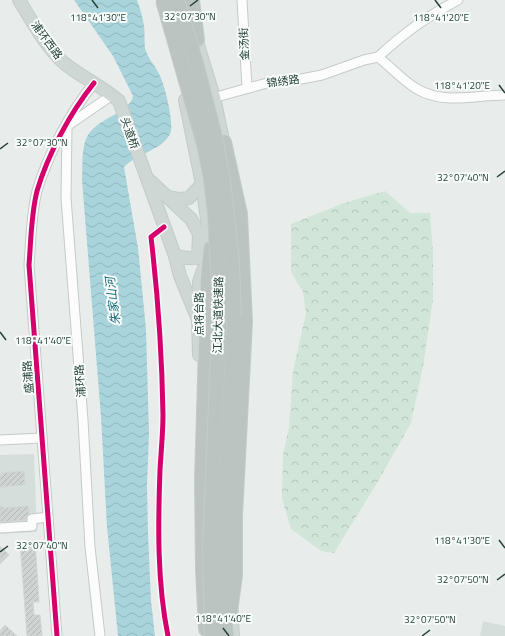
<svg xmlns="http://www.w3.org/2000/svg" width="505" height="636" viewBox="0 0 505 636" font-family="'Titillium Web','Noto Sans SC',sans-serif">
<defs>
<pattern id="forest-crowns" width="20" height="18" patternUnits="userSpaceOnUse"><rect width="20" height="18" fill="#d1e6d8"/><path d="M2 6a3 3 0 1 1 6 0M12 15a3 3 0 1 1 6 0" fill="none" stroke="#b3c6ba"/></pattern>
<pattern id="water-waves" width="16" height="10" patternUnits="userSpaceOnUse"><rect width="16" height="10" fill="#a9d4db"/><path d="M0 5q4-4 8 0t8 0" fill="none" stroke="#91b7bd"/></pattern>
<pattern id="building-hatch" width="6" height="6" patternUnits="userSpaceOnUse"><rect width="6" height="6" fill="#cfd4d2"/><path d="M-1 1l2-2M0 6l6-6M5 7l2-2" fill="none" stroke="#b2b7b5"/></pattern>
</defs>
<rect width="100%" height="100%" fill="#e8edeb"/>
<g fill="#d6dedb">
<path d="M 34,454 L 37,532 L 0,534 L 0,455 Z"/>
<path d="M 483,621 L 505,626 L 505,636 L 480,636 Z"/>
</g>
<path fill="url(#forest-crowns)" d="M 385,191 L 410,213 L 430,213 L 433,253 L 433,299 L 423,367 L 411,423 L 377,483 L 334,553 L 321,551 L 291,529 L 282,499 L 283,455 L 289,427 L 293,371 L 306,313 L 303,292 L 291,272 L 291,224 L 344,203 Z"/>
<path fill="url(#water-waves)" d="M 74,0 L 137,0 C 140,8 143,18 144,26 C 145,33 144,41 145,48 C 147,57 154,64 158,72 C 164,81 175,124 170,134 C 162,150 136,154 124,167 L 138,248 L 146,329 L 149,433 L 147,485 L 148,534 L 151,601 L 155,636 L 118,636 L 107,527 L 101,417 L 82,180 C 83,167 81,152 86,139 C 94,118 130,114 133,96 L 113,56 Z"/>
<g fill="url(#building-hatch)" stroke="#d1d6d4">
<path d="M 24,471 L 25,485 L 0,487 L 0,475 L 2,475 L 2,473 Z"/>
<path d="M 0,505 L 4,508 L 28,506 L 29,514 L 26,520 L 0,522 Z"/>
<path d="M 35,541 L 39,602 L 33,602 L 34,615 L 40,615 L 42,636 L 27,636 L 20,542 Z"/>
<path d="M 0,546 L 9,555 L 0,564 Z"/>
<path d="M 5,625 L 17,636 L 0,636 L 0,631 Z"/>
</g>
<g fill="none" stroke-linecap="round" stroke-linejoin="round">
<defs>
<g id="minor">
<path d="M 242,0 L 247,88"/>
<path d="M 378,57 C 391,67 403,81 417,89 C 444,105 475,95 505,95"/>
<path d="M 378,57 C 404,33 426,17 458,0"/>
<path d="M 209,99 L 267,83 L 301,79 L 322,75 L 364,60 L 378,57"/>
<path d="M 0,440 L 42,438"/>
<path d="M 0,528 L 32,526 L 32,519 L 48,517"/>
<path d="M 57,636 L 29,265 C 31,240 31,215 37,191 C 48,154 70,113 94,83"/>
<path d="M 100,636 L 90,547 L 83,420 L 66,198 L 67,126 L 112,95"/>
</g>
<g id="major">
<path d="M 19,0 C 32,21 45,46 64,63 C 81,77 102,86 119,101 L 175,256 L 180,276 L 197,317"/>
<path d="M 194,32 L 214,97 L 225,150"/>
<path d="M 185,100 L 202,184 L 211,248 L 199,282 L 198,318 L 199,355"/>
<path d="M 148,179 L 191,219 L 199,234 L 198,258"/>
<path d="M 167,197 L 179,199 L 189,198 L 202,184"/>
<path d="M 175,256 C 186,258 195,260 205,254"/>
<path d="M 231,603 L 233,636"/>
</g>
<g id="highway">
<path d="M 192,0 L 197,40"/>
<path d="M 224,142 L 240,214 L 245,322"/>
<path d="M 206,629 L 203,570 L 202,480 L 208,277 L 211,248"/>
</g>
</defs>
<use href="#minor" stroke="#c5cac8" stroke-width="11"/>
<use href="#major" stroke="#c3ccc9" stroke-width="14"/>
<use href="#highway" stroke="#c3ccc9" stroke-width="16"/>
<use href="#minor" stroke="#fcfcfc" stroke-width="9"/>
<use href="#major" stroke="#cfd7d5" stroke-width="12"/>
<use href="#highway" stroke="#bcc4c2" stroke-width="14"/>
<defs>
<g id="highway-bridge">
<path d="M 163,0 L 204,144 L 211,179 L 215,214 L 220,304 L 210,549 L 212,636"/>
<path d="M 177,0 L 196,63 L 214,133 L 223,181 L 232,263 L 234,318 L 222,591 L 226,636"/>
<path d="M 230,612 L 235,575 L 235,516 L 245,322"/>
</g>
</defs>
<use href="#highway-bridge" stroke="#c3ccc9" stroke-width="16" stroke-linecap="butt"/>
<use href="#highway-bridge" stroke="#bcc4c2" stroke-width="14"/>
<defs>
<g id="cycleway">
<path d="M 164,227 L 151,237 C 158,296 162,356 163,415 C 163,433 161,452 160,470 C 158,524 157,582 168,636"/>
<path d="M 57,636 L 29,265 C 31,240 31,215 37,191 C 48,154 70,113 94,83"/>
</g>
</defs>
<use href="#cycleway" stroke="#f7fbf9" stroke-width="8"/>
<use href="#cycleway" stroke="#d6006c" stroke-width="5"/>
</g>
<path fill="none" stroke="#24423a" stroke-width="1.5" d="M 92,0 L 98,8M 435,0 L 441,8M 190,6 L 198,0M 499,85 L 505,93M 0,149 L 8,143M 497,177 L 505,171M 0,332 L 6,340M 499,540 L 505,548M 0,552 L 8,546M 497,580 L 505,574M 223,628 L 229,636M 422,636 L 430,630"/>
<g text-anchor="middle" stroke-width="4" stroke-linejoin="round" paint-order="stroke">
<g font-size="11" fill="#24423a" stroke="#f7fbf9">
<text transform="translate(47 40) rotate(54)" y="4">浦环西路</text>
<text transform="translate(244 44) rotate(-93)" y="4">金汤街</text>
<text transform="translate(283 81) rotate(-7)" y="4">锦绣路</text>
<text transform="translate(130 133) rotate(70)" y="4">头道桥</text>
<text transform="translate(199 314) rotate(-90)" y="4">点将台路</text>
<text transform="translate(218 315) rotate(-89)" y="4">江北大道快速路</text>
<text transform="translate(28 377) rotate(-94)" y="4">盛浦路</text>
<text transform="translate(80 381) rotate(-94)" y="4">浦环路</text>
</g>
<g font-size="12" font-style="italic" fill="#1c6f80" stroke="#f7fbf9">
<text transform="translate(113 301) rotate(-97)" y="4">朱家山河</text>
</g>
</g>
<g font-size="10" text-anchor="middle" fill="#24423a" stroke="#f7fbf9" stroke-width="4" stroke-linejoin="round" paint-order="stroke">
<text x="190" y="20">32°07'30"N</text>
<text x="98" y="21">118°41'30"E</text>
<text x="441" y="21">118°41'20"E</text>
<text x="462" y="89">118°41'20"E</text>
<text x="42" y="146">32°07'30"N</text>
<text x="463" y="181">32°07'40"N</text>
<text x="43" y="344">118°41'40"E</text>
<text x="462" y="544">118°41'30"E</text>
<text x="42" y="549">32°07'40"N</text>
<text x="463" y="583">32°07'50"N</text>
<text x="223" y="622">118°41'40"E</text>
<text x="430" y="623">32°07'50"N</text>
</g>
</svg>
